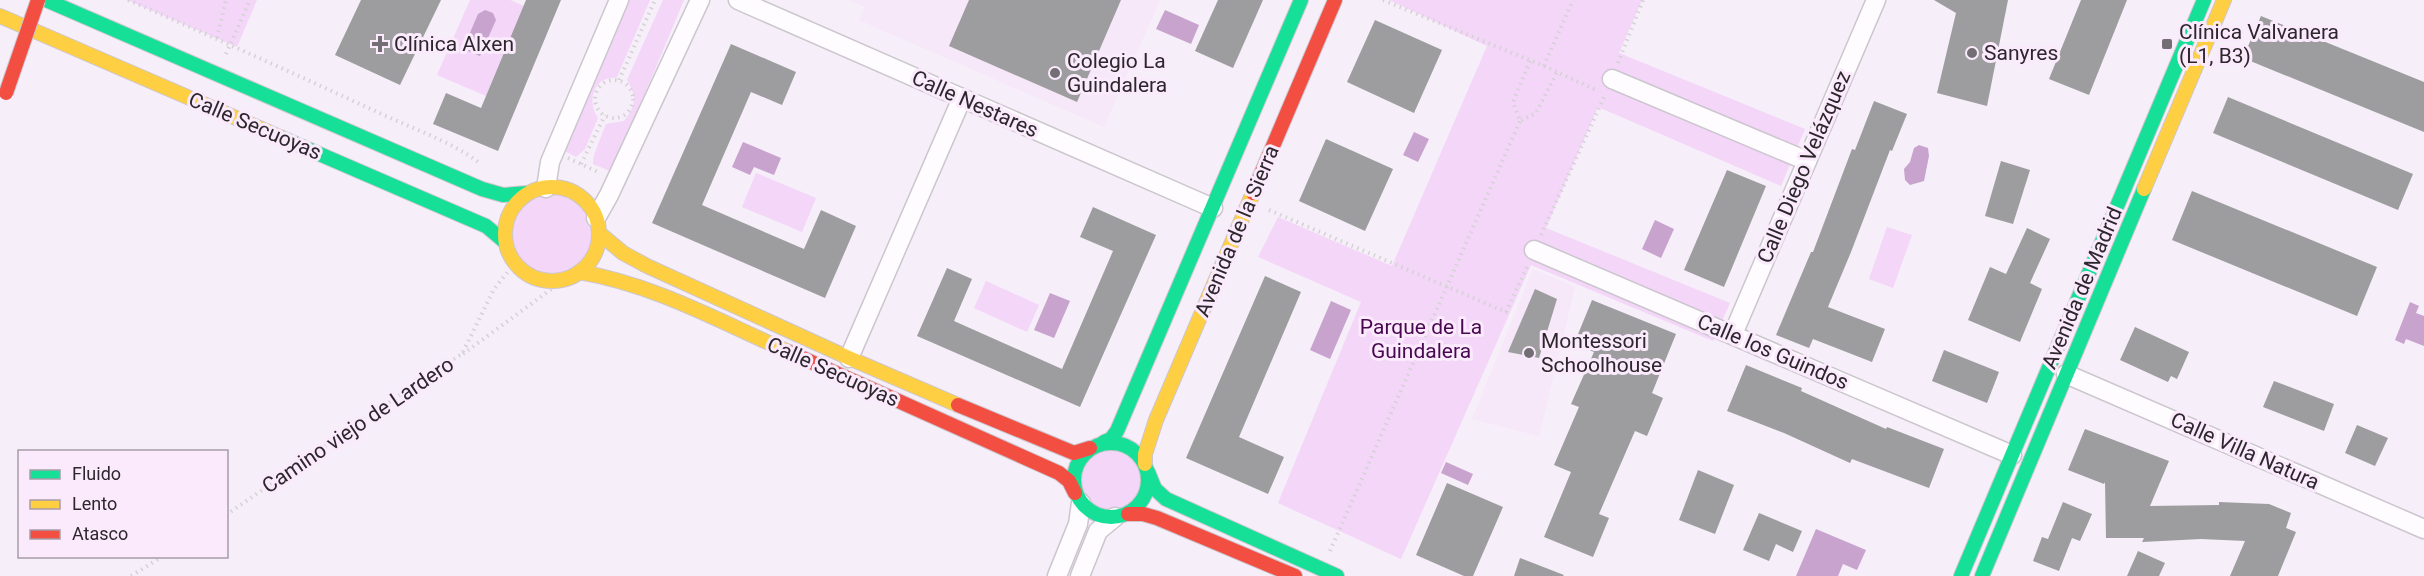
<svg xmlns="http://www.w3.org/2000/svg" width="2424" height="576" viewBox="0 0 2424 576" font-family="Roboto,sans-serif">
<rect width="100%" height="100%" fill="#f6eef8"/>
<g fill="#f6e7f9">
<path d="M 849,0 L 1160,0 L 1104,127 L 859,20 L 865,7 Z"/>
<path d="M 1533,269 L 1575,287 L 1539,436 L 1472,419 Z"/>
</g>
<g fill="#f3d6f8">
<path d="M 127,0 L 257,0 L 237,47 Z"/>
<path d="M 470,0 L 510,0 L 524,6 L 486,96 L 437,75 Z"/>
<path d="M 626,0 L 650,0 L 617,77 C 613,78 606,78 602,81 C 590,89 590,107 598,118 L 585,149 L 576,157 L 561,149 Z"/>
<path d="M 663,0 L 684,0 L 612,172 L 593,164 L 594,155 L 606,124 L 624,121 C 636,107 637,96 627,80 Z"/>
<path d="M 1389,0 L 1642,0 L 1619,53 L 1805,129 L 1781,186 L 1598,107 L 1546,228 L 1730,303 L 1713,341 L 1531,265 L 1401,559 L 1278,503 L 1361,302 L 1258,257 L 1278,217 L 1392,266 L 1487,46 Z"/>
<path d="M 756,173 L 816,198 L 802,232 L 742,207 Z"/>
<path d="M 536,190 C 559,192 579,195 589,218 C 595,229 594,242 588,253 C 560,302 489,263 514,213 C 519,204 529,197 536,190 Z"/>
<path d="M 1887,227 L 1912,235 L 1893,288 L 1869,279 Z"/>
<path d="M 986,281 L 1039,305 L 1027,332 L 974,308 Z"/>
<circle cx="1109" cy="481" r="33"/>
</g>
<g fill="#c8a3ce">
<path d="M 485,10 L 493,13 L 496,20 L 480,56 L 463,49 L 478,14 Z"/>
<path d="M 1165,10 L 1199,25 L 1191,44 L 1156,29 Z"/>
<path d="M 1414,132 L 1429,139 L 1418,162 L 1403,155 Z"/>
<path d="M 743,142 L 781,158 L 774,175 L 754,167 L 750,175 L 732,167 Z"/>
<path d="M 1919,145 L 1928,148 L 1929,156 L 1924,181 L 1910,185 L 1905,180 L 1904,169 L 1910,162 L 1914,148 Z"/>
<path d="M 1655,220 L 1674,229 L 1661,258 L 1642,249 Z"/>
<path d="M 1050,293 L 1070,301 L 1054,338 L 1034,330 Z"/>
<path d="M 1331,301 L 1351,310 L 1330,359 L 1310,350 Z"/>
<path d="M 2410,302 L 2419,306 L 2416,313 L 2424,316 L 2424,346 L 2406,339 L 2404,344 L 2395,340 Z"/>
<path d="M 1446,462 L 1473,474 L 1468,485 L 1441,473 Z"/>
<path d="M 1816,529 L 1866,550 L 1857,570 L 1843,564 L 1838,576 L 1796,576 Z"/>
</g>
<g fill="#9d9d9f">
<path d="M 361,0 L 441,0 L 400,85 L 335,55 Z"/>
<path d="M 526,0 L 561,0 L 498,151 L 433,124 L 446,93 L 481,108 Z"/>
<path d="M 969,0 L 1121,0 L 1077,102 L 949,46 Z"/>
<path d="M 1218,0 L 1263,0 L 1233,68 L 1195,51 Z"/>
<path d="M 1934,0 L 2008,0 L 1987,106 L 1937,93 L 1956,13 Z"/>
<path d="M 2081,0 L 2127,0 L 2089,95 L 2049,79 Z"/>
<path d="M 2261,16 L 2424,82 L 2424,132 L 2243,58 Z"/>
<path d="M 1375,20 L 1442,50 L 1414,113 L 1347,82 Z"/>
<path d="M 731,44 L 796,72 L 782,105 L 751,92 L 702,205 L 804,249 L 821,210 L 856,226 L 825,298 L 652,223 Z"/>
<path d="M 2228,97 L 2413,174 L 2398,210 L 2213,133 Z"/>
<path d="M 1874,101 L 1907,114 L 1892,151 L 1890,150 L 1851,252 L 1828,307 L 1885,329 L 1872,362 L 1813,339 L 1809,348 L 1776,335 L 1811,252 L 1813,252 L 1852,149 L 1855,150 Z"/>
<path d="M 1326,139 L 1393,169 L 1365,231 L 1299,201 Z"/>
<path d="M 2001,161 L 2030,170 L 2013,224 L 1985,216 Z"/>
<path d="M 1727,170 L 1766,186 L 1724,287 L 1684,270 Z"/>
<path d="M 2192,191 L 2377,267 L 2357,316 L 2172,240 Z"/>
<path d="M 1093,207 L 1156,235 L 1080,407 L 917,336 L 947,268 L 972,279 L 954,321 L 1062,369 L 1113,251 L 1080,237 Z"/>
<path d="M 2027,228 L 2050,239 L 2030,283 L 2042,289 L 2020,342 L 1968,320 L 1990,267 L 2006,274 Z"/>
<path d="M 1265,276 L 1301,292 L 1239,437 L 1284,457 L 1268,494 L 1186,458 Z"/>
<path d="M 1535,289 L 1557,299 L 1539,358 L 1508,352 Z"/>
<path d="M 1592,300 L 1676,334 L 1652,393 L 1663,398 L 1647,436 L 1635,431 L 1599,514 L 1609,518 L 1593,557 L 1544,537 L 1571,472 L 1554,465 L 1579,407 L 1571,404 L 1594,352 L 1574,344 Z"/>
<path d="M 2135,327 L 2189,352 L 2177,379 L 2171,376 L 2168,382 L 2120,360 Z"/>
<path d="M 1944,350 L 1999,372 L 1987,403 L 1932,381 Z"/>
<path d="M 1746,365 L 1802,388 L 1801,391 L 1886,429 L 1887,427 L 1944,449 L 1929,488 L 1852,459 L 1850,463 L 1784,433 L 1727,411 Z"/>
<path d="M 2274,381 L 2334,404 L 2324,431 L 2263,407 Z"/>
<path d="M 2357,425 L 2388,438 L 2375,466 L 2345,453 Z"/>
<path d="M 2085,429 L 2169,461 L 2150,506 L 2219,505 L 2219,502 L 2269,504 L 2291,513 L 2286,528 L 2296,532 L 2278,576 L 2230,576 L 2245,541 L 2201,539 L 2142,542 L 2144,538 L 2106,538 L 2105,482 L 2104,484 L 2068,470 Z"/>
<path d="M 1698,470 L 1734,485 L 1715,534 L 1679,520 Z"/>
<path d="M 1447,483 L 1503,507 L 1473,576 L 1464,576 L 1416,555 Z"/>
<path d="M 2063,502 L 2092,514 L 2080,541 L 2072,538 L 2059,571 L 2033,561 L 2042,537 L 2048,539 Z"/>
<path d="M 1759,513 L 1802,531 L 1793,552 L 1776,544 L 1769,561 L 1743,550 Z"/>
<path d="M 2138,551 L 2165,563 L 2159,576 L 2127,576 Z"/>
<path d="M 1520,558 L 1564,575 L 1563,576 L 1514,576 Z"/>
</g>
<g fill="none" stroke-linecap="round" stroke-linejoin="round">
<defs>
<g id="street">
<path d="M 738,0 L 1213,208"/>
<path d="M 1612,79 L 1807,161"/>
<path d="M 546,188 L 550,162 L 619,0"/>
<path d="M 596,218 L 609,195 L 700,0"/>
<path d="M 1534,250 L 2012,455"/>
<path d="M 1733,334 L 1876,0"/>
<path d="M 849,358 L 962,98"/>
<path d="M 2066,374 L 2424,529"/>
<path d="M 1057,576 L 1078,524 L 1081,503"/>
<path d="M 1080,576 L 1098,531 L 1115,517"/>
</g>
<g id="fast">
<path d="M 46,0 L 482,189 L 503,195 L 528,193"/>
<path d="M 280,137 L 486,226 L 505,242"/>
<path d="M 1104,442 L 1111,439 L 1117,431 L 1301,0"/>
<circle cx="1111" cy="480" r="37"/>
<path d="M 1148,472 L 1155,489 L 1166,499 L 1337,576"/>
<path d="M 1961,576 L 2204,0"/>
<path d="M 1982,576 L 2144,189"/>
</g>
<g id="slow">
<path d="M 0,16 L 280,137"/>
<circle cx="552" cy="234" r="47"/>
<path d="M 2144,189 L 2224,0"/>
<path d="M 599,233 L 623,253 L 647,266 L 849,358 L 958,405"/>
<path d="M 579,272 C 653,284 721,322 789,352"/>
<path d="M 1145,464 L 1145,454 L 1156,420 L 1253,193"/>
</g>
<g id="jam">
<path d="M 1253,193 L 1335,0"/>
<path d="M 789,352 L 1059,473 L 1069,481 L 1075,493"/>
<path d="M 958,405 L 1074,453 L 1090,448"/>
<path d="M 1128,514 L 1143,514 L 1157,518 L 1295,576"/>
</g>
</defs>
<use href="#street" stroke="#ccc6ce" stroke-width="21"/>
<use href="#fast" stroke="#ccc6ce" stroke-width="16"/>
<use href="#slow" stroke="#ccc6ce" stroke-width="16"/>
<use href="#jam" stroke="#ccc6ce" stroke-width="16"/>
<g stroke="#d5d2d5" stroke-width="4" stroke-dasharray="1.5 4.5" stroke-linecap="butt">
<path d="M 128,0 C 211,36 293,73 375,111 C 406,126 453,142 478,162"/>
<path d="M 1383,0 L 1544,66 L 1573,0"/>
<path d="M 217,38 L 226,0"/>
<path d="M 226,54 L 250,0"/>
<path d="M 1530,61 L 1513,102 L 1520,121 L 1536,113 L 1557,72"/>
<path d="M 1618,63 L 1643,0"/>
<path d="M 1544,66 L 1598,91"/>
<path d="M 619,80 L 655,0"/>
<circle cx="614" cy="99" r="19"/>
<path d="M 568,158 L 600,173"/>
<path d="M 581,164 L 605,115"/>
<path d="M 1269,210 L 1506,312 L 1527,267"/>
<path d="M 1541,235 L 1605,95"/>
<path d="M 463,354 L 561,282"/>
<path d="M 226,515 L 433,372 L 462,354 L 494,289 L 515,263"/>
<path d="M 1330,551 L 1520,121"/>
<path d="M 131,576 L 163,556"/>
</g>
<use href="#street" stroke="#fefcfe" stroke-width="18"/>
<use href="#fast" stroke="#16e098" stroke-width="14"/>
<use href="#slow" stroke="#ffcf43" stroke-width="14"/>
<use href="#jam" stroke="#f24e42" stroke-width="14"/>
<defs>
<path id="jam-bridge" d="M 6,93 L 38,0"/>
</defs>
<use href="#jam-bridge" stroke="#ccc6ce" stroke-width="16" stroke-linecap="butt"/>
<use href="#jam-bridge" stroke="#f24e42" stroke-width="14"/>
</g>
<g fill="#736d74" stroke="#faeafc" stroke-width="2">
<path d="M377 35h6v6h6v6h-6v6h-6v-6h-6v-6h6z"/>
<rect x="2161" y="38" width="12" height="12" rx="3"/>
<circle cx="1972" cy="53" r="6"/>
<circle cx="1055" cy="73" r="6"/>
<circle cx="1529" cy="353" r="6"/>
</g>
<g text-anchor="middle" stroke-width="6" stroke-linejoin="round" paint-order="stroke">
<g font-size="21" fill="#2d272d" stroke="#faeafc" text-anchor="start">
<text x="2179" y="39">Clínica Valvanera<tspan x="2179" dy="24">(L1, B3)</tspan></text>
<text x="394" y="51">Clínica Alxen</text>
<text x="1984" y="60">Sanyres</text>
<text x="1067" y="68">Colegio La<tspan x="1067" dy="24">Guindalera</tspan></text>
<text x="1541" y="348">Montessori<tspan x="1541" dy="24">Schoolhouse</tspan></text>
</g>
<g font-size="21" fill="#2d272d" stroke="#faeafc">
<text transform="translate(975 104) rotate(24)" y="7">Calle Nestares</text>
<text transform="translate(255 126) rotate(23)" y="7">Calle Secuoyas</text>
<text transform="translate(1804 167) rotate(-67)" y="7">Calle Diego Velázquez</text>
<text transform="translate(1237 231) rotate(-67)" y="7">Avenida de la Sierra</text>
<text transform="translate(2082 288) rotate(-67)" y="7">Avenida de Madrid</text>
<text transform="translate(1773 352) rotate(23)" y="7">Calle los Guindos</text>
<text transform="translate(833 372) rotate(24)" y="7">Calle Secuoyas</text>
<text transform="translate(358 425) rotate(-34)" y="7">Camino viejo de Lardero</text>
<text transform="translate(2245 451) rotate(24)" y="7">Calle Villa Natura</text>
</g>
<g font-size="21" fill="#480851" stroke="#faeafc">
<text x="1421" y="334">Parque de La<tspan x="1421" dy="24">Guindalera</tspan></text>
</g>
</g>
<rect x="18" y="450" width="210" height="108" fill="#faeafc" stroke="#a89ca9" stroke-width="1.5"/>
<rect x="30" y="470" width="30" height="9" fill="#16e098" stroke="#a89ca9" stroke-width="1.5"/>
<text x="72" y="480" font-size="18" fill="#2d272d">Fluido</text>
<rect x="30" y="500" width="30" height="9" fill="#ffcf43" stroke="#a89ca9" stroke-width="1.5"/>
<text x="72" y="510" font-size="18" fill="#2d272d">Lento</text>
<rect x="30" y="530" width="30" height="9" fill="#f24e42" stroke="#a89ca9" stroke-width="1.5"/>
<text x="72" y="540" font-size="18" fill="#2d272d">Atasco</text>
</svg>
